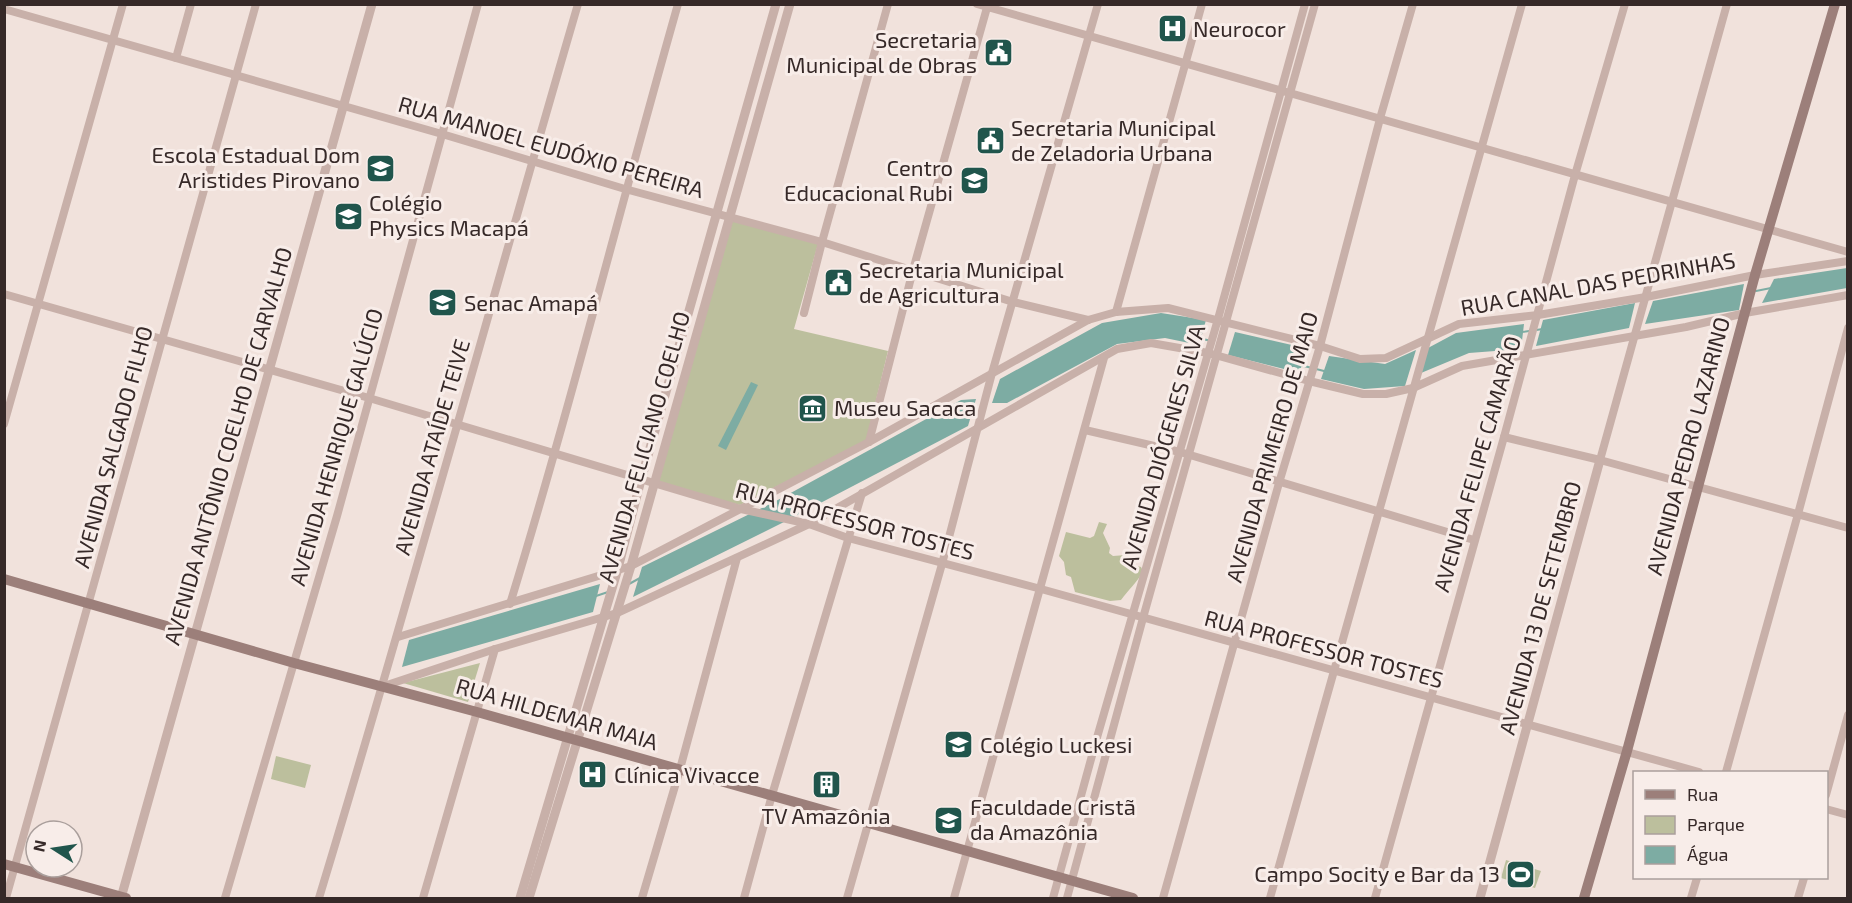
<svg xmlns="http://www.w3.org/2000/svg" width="1852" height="903" viewBox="0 0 1852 903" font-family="'Exo 2',sans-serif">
<rect width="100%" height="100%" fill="#f1e2dc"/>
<g fill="#bcbf9d">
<path d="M 729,220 L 818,244 L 794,329 L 888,351 L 866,441 L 740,505 L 656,483 Z"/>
<path d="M 1099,522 L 1107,524 L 1103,533 L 1110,548 L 1109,553 L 1113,556 L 1126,555 L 1133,565 L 1141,567 L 1143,571 C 1137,583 1128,590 1121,600 L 1110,601 L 1075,592 L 1071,577 L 1066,575 L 1064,562 L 1059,556 L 1066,532 L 1090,538 L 1094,536 Z"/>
<path d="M 480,663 L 468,702 L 403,683 Z"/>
<path d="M 276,756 L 311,765 L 305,788 L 271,779 Z"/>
<path d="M 1506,860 L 1541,871 L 1535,888 L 1501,878 Z"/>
</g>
<g fill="#7daca3">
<path d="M 1847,268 L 1847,288 L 1762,303 L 1774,279 Z"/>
<path d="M 1744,284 L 1739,310 L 1645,324 L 1653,301 Z"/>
<path d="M 1635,303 L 1629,328 L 1536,346 L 1543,320 Z"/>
<path d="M 1161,313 L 1206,320 L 1199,345 L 1165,338 L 1117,344 L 1007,403 L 992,403 L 1000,379 L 1102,323 Z"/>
<path d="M 1524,324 L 1521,349 L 1469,353 L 1421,373 L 1428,348 L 1456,333 Z"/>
<path d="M 1235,332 L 1305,348 L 1300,373 L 1228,355 Z"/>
<path d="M 1416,350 L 1405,386 L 1364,389 L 1321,379 L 1329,356 L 1385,364 Z"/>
<path d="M 751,382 L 758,385 L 726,450 L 718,446 Z"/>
<path d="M 976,399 L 968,426 L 784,522 L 633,597 L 642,567 L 776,501 L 961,400 Z"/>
<path d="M 600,584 L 593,612 L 402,667 L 409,640 Z"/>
</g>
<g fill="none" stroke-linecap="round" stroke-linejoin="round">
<g stroke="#7daca3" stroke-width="2">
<path d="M 1756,291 L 1771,288"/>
<path d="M 1522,332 L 1543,329"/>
<path d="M 1199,338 L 1211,341"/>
<path d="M 1300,365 L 1324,371"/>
<path d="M 629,584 L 640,578"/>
<path d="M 596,596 L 608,592"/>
</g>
<g stroke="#c8b0a9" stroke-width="8">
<path d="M 977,4 L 1848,252"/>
<path d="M 4,9 L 442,134 L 625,189 L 822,242 L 1013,302 L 1088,320"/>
<path d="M 176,58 L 191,4"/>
<path d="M 4,294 L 369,398 L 741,509 L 809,524 L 848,538 L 1041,589 L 1699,772"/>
<path d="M 1116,312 L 1202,4"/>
<path d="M 804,313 L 822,242 L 888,4"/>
<path d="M 4,424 L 123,4"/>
<path d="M 1085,430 L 1180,452 L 1474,540"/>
<path d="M 1504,437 L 1600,460 L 1848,528"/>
<path d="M 869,442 L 913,270 L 988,4"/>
<path d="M 1600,460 L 1727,4"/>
<path d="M 510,604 C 571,405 621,204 678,4"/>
<path d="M 398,637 L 631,566 L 869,442 L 1088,320 L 1116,312 L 1168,308 L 1320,346 L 1360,359 L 1386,358 L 1459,324 L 1538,315 L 1646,297 L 1755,275 L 1848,261"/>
<path d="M 384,686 L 495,649 L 617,613 L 809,524 L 1117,349 L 1151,343 L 1208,353 L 1309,381 L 1363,394 L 1386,394 L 1413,388 L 1462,366 L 1686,327 L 1745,313 L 1848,295"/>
<path d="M 1726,772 L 1798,514 L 1848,328"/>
<path d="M 1826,795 L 1848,715"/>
<path d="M 1826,809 L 1848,815"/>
<path d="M 6,898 L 256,4"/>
<path d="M 225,898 L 337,516 L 478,4"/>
<path d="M 319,898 C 409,602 491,302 578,4"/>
<path d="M 423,898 L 495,649"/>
<path d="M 642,898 L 680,769 L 737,558"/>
<path d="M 744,898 L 772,795 L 862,493"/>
<path d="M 847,898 L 942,564 L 992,373 L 1098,4"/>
<path d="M 954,898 L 1104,358"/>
<path d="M 1053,898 L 1096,741 L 1218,319 L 1305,4"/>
<path d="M 1067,898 L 1143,618 L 1315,4"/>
<path d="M 1163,898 L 1279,483 L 1320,346 L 1381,115 L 1413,4"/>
<path d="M 1270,898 L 1522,4"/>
<path d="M 1375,898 L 1504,437 L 1575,175 L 1625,4"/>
<path d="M 1691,898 L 1697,878"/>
<path d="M 1798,898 L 1804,878"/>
</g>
<g stroke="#c8b0a9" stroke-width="9">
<path d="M 121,898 L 372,4"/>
<path d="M 520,898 L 617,572 L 641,480 L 776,4"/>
<path d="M 529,898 L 631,566 L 790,4"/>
<path d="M 1480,898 L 1600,460"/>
</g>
<g stroke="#9c7f7a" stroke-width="10">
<path d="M 4,579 L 294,663 L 477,712 L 1133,898"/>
<path d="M 4,864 L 126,898"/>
<path d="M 1584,898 L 1627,751 L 1755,275 L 1835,4"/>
</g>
</g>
<defs>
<symbol id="hospital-square" viewBox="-11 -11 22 22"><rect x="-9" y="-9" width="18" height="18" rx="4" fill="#20554c" stroke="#f8ede9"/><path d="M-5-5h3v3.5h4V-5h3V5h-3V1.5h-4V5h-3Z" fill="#fff"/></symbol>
<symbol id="civic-square" viewBox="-11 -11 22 22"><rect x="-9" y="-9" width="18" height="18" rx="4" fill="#20554c" stroke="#f8ede9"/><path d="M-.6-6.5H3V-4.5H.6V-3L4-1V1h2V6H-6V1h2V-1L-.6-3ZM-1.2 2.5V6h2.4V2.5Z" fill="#fff"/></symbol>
<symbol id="school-square" viewBox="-11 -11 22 22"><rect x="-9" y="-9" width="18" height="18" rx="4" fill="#20554c" stroke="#f8ede9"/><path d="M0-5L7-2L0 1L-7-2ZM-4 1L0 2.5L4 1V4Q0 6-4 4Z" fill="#fff"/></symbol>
<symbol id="museum-square" viewBox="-11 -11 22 22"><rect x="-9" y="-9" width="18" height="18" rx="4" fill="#20554c" stroke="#f8ede9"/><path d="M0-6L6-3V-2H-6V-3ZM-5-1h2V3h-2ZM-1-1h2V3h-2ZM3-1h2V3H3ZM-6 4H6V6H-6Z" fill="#fff"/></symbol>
<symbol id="building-square" viewBox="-11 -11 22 22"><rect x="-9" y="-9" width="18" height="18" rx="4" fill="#20554c" stroke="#f8ede9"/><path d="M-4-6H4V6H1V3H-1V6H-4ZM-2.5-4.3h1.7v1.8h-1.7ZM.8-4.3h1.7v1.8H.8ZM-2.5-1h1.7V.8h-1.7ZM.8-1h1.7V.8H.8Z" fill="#fff"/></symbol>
<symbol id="university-square" viewBox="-11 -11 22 22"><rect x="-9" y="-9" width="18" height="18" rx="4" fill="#20554c" stroke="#f8ede9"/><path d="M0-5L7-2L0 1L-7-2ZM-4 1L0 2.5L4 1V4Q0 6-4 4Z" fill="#fff"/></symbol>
<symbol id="stadium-square" viewBox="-11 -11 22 22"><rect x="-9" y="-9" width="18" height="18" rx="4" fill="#20554c" stroke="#f8ede9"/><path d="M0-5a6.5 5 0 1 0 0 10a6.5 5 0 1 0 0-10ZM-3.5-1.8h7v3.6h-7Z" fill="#fff"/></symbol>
</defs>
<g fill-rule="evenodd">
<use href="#hospital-square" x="1156" y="12" width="33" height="33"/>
<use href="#civic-square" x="982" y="36" width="33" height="33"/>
<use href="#civic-square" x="974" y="124" width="33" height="33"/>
<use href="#school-square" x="364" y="152" width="33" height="33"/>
<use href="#school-square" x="958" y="164" width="33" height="33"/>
<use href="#school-square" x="332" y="200" width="33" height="33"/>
<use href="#civic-square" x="822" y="266" width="33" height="33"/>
<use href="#school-square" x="426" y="286" width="33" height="33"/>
<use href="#museum-square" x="796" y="392" width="33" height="33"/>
<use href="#school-square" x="942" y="728" width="33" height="33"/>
<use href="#hospital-square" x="576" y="758" width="33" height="33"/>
<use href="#building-square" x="810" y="768" width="33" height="33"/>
<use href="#university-square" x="932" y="804" width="33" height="33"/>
<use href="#stadium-square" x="1504" y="858" width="33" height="33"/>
</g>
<g text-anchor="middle" stroke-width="6" stroke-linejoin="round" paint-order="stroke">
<g font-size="22" fill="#362928" stroke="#f8ede9" text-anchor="start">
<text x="1193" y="37">Neurocor</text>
<text x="977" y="48" text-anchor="end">Secretaria<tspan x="977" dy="25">Municipal de Obras</tspan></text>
<text x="1011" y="136">Secretaria Municipal<tspan x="1011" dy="25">de Zeladoria Urbana</tspan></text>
<text x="360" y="163" text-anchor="end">Escola Estadual Dom<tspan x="360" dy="25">Aristides Pirovano</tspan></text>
<text x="953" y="176" text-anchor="end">Centro<tspan x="953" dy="25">Educacional Rubi</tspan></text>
<text x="369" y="211">Colégio<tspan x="369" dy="25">Physics Macapá</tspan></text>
<text x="859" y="278">Secretaria Municipal<tspan x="859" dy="25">de Agricultura</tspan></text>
<text x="464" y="311">Senac Amapá</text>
<text x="834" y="416">Museu Sacaca</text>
<text x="980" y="753">Colégio Luckesi</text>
<text x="614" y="783">Clínica Vivacce</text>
<text x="970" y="815">Faculdade Cristã<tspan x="970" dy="25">da Amazônia</tspan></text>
<text x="826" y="824" text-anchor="middle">TV Amazônia</text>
<text x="1500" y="882" text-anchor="end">Campo Socity e Bar da 13</text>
</g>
<g font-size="22" fill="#362928" stroke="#f8ede9">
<text transform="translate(551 147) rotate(16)" y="8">RUA MANOEL EUDÓXIO PEREIRA</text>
<text transform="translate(1598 284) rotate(-10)" y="8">RUA CANAL DAS PEDRINHAS</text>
<text transform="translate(228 446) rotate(-74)" y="8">AVENIDA ANTÔNIO COELHO DE CARVALHO</text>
<text transform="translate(1688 446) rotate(-75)" y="8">AVENIDA PEDRO LAZARINO</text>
<text transform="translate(113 447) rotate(-75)" y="8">AVENIDA SALGADO FILHO</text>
<text transform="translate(336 447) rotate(-74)" y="8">AVENIDA HENRIQUE GALÚCIO</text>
<text transform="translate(432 447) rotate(-74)" y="8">AVENIDA ATAÍDE TEIVE</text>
<text transform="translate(644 447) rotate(-74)" y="8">AVENIDA FELICIANO COELHO</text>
<text transform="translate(1163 447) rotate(-74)" y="8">AVENIDA DIÓGENES SILVA</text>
<text transform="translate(1272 447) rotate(-74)" y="8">AVENIDA PRIMEIRO DE MAIO</text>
<text transform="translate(1477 464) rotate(-74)" y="8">AVENIDA FELIPE CAMARÃO</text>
<text transform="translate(855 521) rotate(15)" y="8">RUA PROFESSOR TOSTES</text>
<text transform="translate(1540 608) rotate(-75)" y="8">AVENIDA 13 DE SETEMBRO</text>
<text transform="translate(1324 649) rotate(15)" y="8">RUA PROFESSOR TOSTES</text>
<text transform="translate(557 714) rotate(16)" y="8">RUA HILDEMAR MAIA</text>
</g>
</g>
<rect width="1852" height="903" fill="none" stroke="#362928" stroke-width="12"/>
<rect x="1633" y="771" width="195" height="108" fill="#f8ede9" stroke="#aa9f9c" stroke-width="1.5"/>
<rect x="1645" y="790" width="30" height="9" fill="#9c7f7a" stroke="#aa9f9c" stroke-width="1.5"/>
<text x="1687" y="801" font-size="18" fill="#362928">Rua</text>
<rect x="1645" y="816" width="30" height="18" fill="#bcbf9d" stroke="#aa9f9c" stroke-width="1.5"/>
<text x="1687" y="831" font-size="18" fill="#362928">Parque</text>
<rect x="1645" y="846" width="30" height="18" fill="#7daca3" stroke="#aa9f9c" stroke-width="1.5"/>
<text x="1687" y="861" font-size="18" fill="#362928">Água</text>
<g transform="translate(54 849) rotate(282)"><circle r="28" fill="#f8ede9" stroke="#aa9f9c" stroke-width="1.5"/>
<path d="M0-4.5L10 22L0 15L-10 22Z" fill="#20554c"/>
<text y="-9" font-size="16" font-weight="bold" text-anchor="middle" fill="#362928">N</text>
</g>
</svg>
